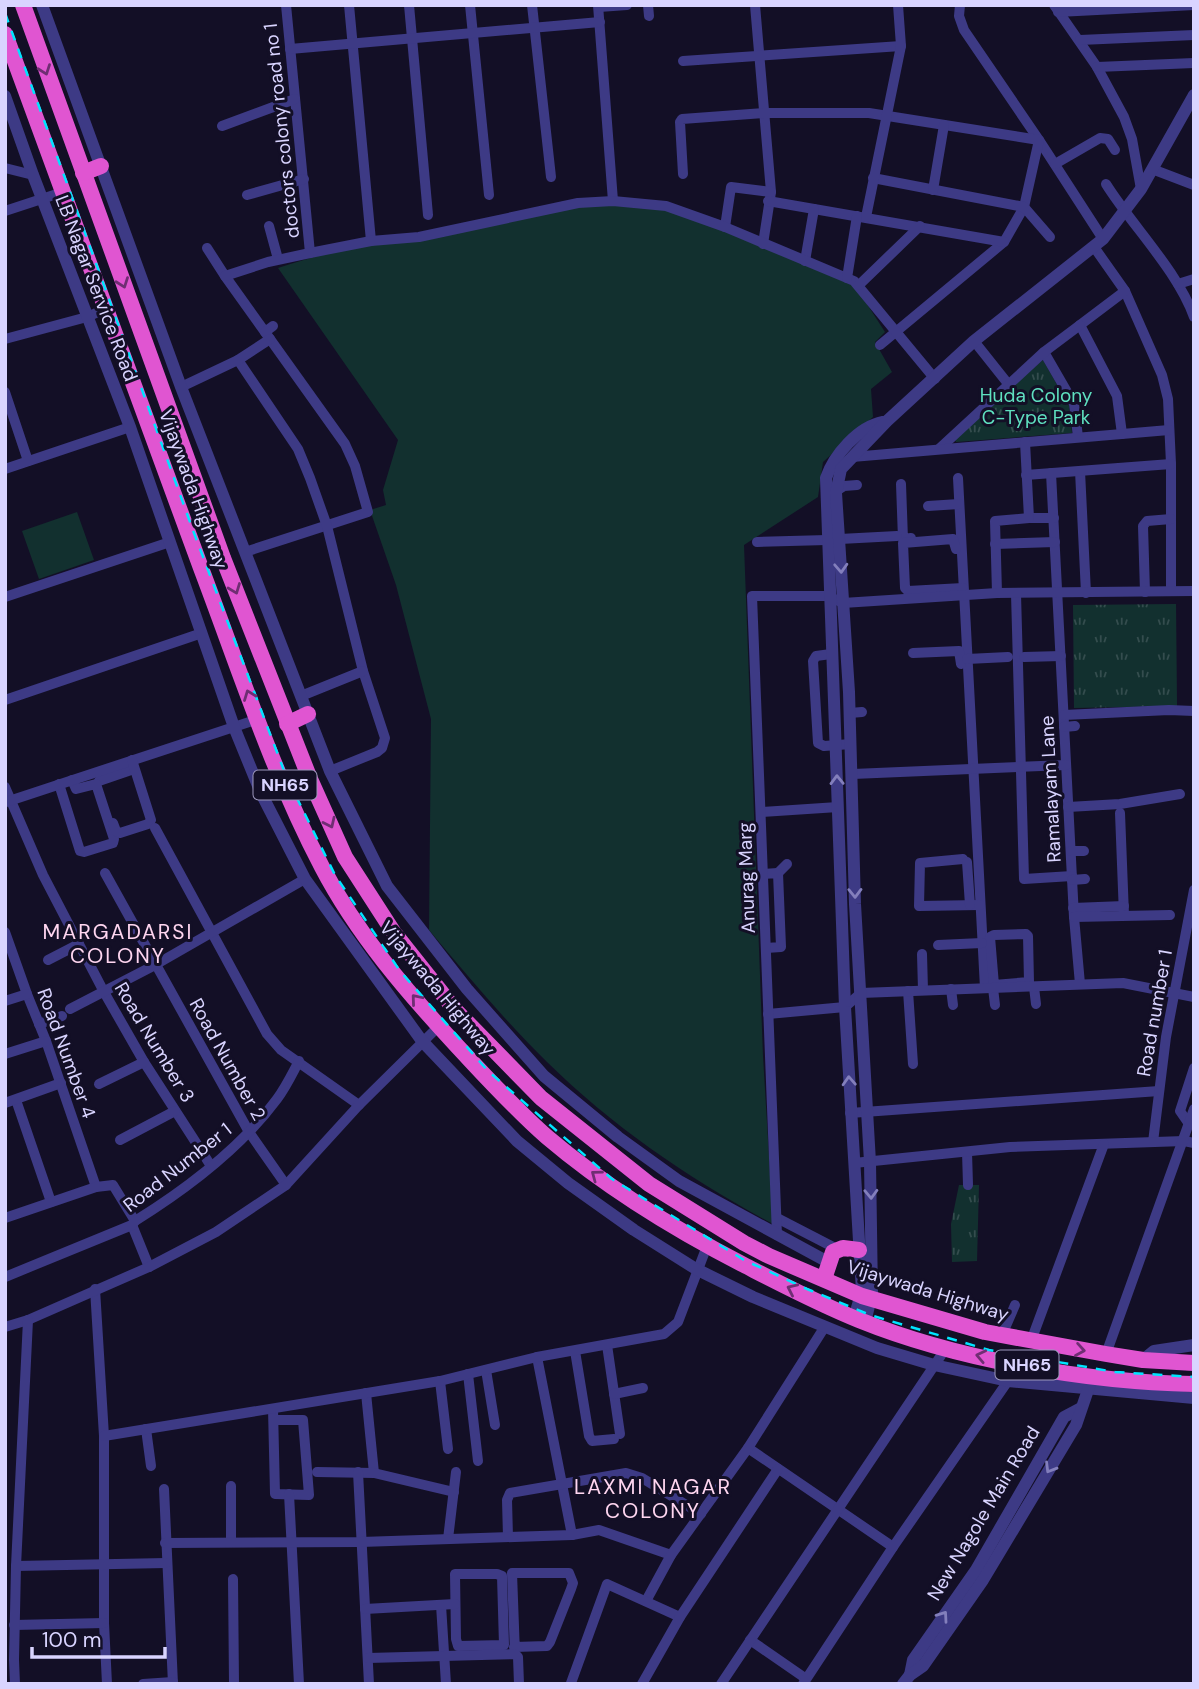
<svg xmlns="http://www.w3.org/2000/svg" width="1199" height="1689" viewBox="0 0 1199 1689" font-family="'DM Sans',sans-serif">
<defs>
<pattern id="park-tufts" width="24" height="20" patternUnits="userSpaceOnUse" patternTransform="scale(1.75)"><rect width="24" height="20" fill="#12302f"/><path d="M3 7l-1-3M5 7V3M7 7l1-3M15 17l-1-3M17 17v-4M19 17l1-3" fill="none" stroke="#344d4e"/></pattern>
</defs>
<rect width="100%" height="100%" fill="#130f26"/>
<g fill="url(#park-tufts)">
<path d="M 1043,360 L 1069,406 L 1072,433 L 956,442 L 954,437 Z"/>
<path d="M 1176,604 L 1177,706 L 1074,708 L 1073,605 Z"/>
<path d="M 959,1185 L 979,1185 L 977,1261 L 952,1262 L 951,1224 Z"/>
</g>
<g fill="#12302f">
<path d="M 591,204 L 665,208 L 724,229 L 846,281 L 858,290 L 885,332 L 875,342 L 892,372 L 871,389 L 873,417 L 823,462 L 818,497 L 744,545 L 763,1056 L 773,1224 C 691,1180 613,1127 547,1062 C 505,1021 467,975 429,930 L 431,719 L 396,585 L 370,510 L 386,505 L 383,490 L 398,440 L 278,268 C 318,255 376,238 417,241 Z"/>
<path d="M 77,512 L 94,560 L 39,579 L 22,531 Z"/>
</g>
<g fill="none" stroke-linecap="round" stroke-linejoin="round">
<g stroke="#3d3a85" stroke-width="10">
<path d="M 286,5 L 310,253"/>
<path d="M 349,5 L 371,241"/>
<path d="M 409,5 L 428,215"/>
<path d="M 470,5 L 489,195"/>
<path d="M 532,5 L 551,177"/>
<path d="M 598,5 L 613,201"/>
<path d="M 648,5 L 649,16"/>
<path d="M 755,5 L 771,192 L 763,244"/>
<path d="M 960,5 L 959,16 L 964,30 L 1039,140 L 1103,239"/>
<path d="M 1054,5 L 1097,67 L 1124,117 L 1132,139 L 1141,189"/>
<path d="M 599,7 L 627,5"/>
<path d="M 1058,12 L 1194,5"/>
<path d="M 1080,40 L 1194,35"/>
<path d="M 290,49 L 600,22"/>
<path d="M 683,61 L 901,46"/>
<path d="M 1097,67 L 1194,63"/>
<path d="M 222,126 L 295,99"/>
<path d="M 1055,164 L 1100,138 L 1108,139 L 1115,150"/>
<path d="M 5,168 L 33,175"/>
<path d="M 1152,169 L 1194,185"/>
<path d="M 683,174 L 680,122 L 682,119 L 764,113 L 869,113 L 1039,140 L 1024,207 L 1004,242 L 880,345"/>
<path d="M 873,178 L 1024,207 L 1050,237"/>
<path d="M 1106,184 C 1133,227 1177,270 1194,317"/>
<path d="M 933,190 L 944,125"/>
<path d="M 247,195 L 304,179"/>
<path d="M 768,201 L 1004,242"/>
<path d="M 5,211 L 63,192"/>
<path d="M 866,217 L 901,46 L 898,5"/>
<path d="M 269,226 L 278,259"/>
<path d="M 725,227 L 731,187 L 771,192"/>
<path d="M 1094,247 L 1125,291 L 1162,375 L 1168,399 L 1171,464 L 1171,591"/>
<path d="M 207,248 L 225,276 L 345,444 L 355,466 L 368,512 L 245,552"/>
<path d="M 805,261 L 814,209"/>
<path d="M 225,276 L 268,262 L 310,253 L 371,241 L 419,237 L 578,203 L 613,201 L 666,206 L 725,227 L 854,281 L 935,379"/>
<path d="M 847,278 L 857,216"/>
<path d="M 1178,284 L 1194,279"/>
<path d="M 859,285 L 920,226"/>
<path d="M 265,332 L 273,326"/>
<path d="M 5,339 L 87,317 L 105,309"/>
<path d="M 974,341 L 1009,385"/>
<path d="M 1044,352 L 1074,404 L 1078,437"/>
<path d="M 238,360 L 298,449 L 310,478 L 327,526 L 363,671 L 385,738 L 382,748 L 377,752 L 330,771"/>
<path d="M 181,387 L 238,360 L 270,339"/>
<path d="M 5,392 L 28,461"/>
<path d="M 1122,434 L 1117,396 L 1080,325 L 1125,291"/>
<path d="M 939,449 L 1044,352 L 1080,325"/>
<path d="M 852,457 L 1169,430"/>
<path d="M 5,469 L 130,427"/>
<path d="M 1080,471 L 1086,593"/>
<path d="M 1051,473 L 1074,917 L 1080,984"/>
<path d="M 1026,475 L 1171,464"/>
<path d="M 958,478 L 985,988"/>
<path d="M 901,484 L 903,539 L 911,538"/>
<path d="M 833,493 L 844,486 L 857,485"/>
<path d="M 928,506 L 959,504"/>
<path d="M 1029,518 L 1054,518"/>
<path d="M 840,539 L 897,536"/>
<path d="M 757,542 L 827,540"/>
<path d="M 995,544 L 1055,542"/>
<path d="M 956,549 L 953,539 L 903,543 L 905,588 L 908,591 L 963,588"/>
<path d="M 1145,592 L 1143,526 L 1147,521 L 1171,519"/>
<path d="M 997,593 L 995,521 L 1029,518 L 1025,442"/>
<path d="M 1016,594 L 1024,879 L 1072,876"/>
<path d="M 5,597 L 170,542"/>
<path d="M 913,653 L 959,651 L 961,664"/>
<path d="M 831,654 L 816,656 L 813,661 L 818,743 L 824,746 L 851,744"/>
<path d="M 1024,657 L 1061,656"/>
<path d="M 967,659 L 1008,657"/>
<path d="M 301,696 L 363,671"/>
<path d="M 5,700 L 202,633"/>
<path d="M 850,713 L 862,712"/>
<path d="M 1064,715 L 1169,710 L 1194,711"/>
<path d="M 1064,727 L 1075,726"/>
<path d="M 853,774 L 1066,765"/>
<path d="M 99,781 L 134,769"/>
<path d="M 59,784 L 80,851 L 84,852 L 113,843 L 114,839 L 96,784 L 76,789 L 72,780"/>
<path d="M 5,787 L 43,875 L 104,992 L 144,1062 L 211,1166"/>
<path d="M 6,802 L 258,719"/>
<path d="M 1068,807 L 1120,804 L 1180,794"/>
<path d="M 761,812 L 838,807"/>
<path d="M 1120,813 L 1124,915"/>
<path d="M 113,823 L 116,831 L 120,833 L 148,824 L 151,820 L 132,760"/>
<path d="M 155,828 L 267,1034 L 281,1050 L 359,1105"/>
<path d="M 1071,851 L 1084,851"/>
<path d="M 963,859 L 920,863 L 919,906 L 980,905"/>
<path d="M 967,862 L 970,905"/>
<path d="M 105,873 L 249,1132 L 286,1185"/>
<path d="M 778,873 L 787,864"/>
<path d="M 763,874 L 778,873 L 781,947 L 766,948"/>
<path d="M 1072,880 L 1085,879"/>
<path d="M 1073,908 L 1124,906"/>
<path d="M 1074,917 L 1170,915"/>
<path d="M 5,932 L 27,994 L 46,1041 L 96,1187"/>
<path d="M 1026,934 L 1028,936 L 1029,982 L 994,985 L 990,937 L 994,935 Z"/>
<path d="M 938,945 L 982,943"/>
<path d="M 922,954 L 923,990"/>
<path d="M 48,960 L 79,944"/>
<path d="M 1034,987 L 1036,1004"/>
<path d="M 993,988 L 995,1005"/>
<path d="M 951,989 L 953,1005"/>
<path d="M 908,991 L 913,1064"/>
<path d="M 5,1001 L 27,994"/>
<path d="M 70,1009 L 155,965 L 305,879"/>
<path d="M 768,1014 L 845,1007 L 861,993 L 1123,983 L 1194,997"/>
<path d="M 39,1024 L 62,1016"/>
<path d="M 5,1054 L 46,1041"/>
<path d="M 99,1084 L 144,1062"/>
<path d="M 16,1100 L 51,1202"/>
<path d="M 5,1103 L 61,1083"/>
<path d="M 850,1113 L 1159,1091"/>
<path d="M 1189,1124 L 1180,1111 L 1194,1068"/>
<path d="M 120,1140 L 175,1111"/>
<path d="M 1153,1142 L 1166,1037 L 1194,890"/>
<path d="M 967,1152 L 968,1185"/>
<path d="M 854,1163 L 1010,1147 L 1184,1141 L 1194,1143"/>
<path d="M 5,1218 L 96,1187 L 113,1185 L 135,1221"/>
<path d="M 777,1218 L 837,1249"/>
<path d="M 132,1225 L 149,1267"/>
<path d="M 777,1235 L 752,596 L 828,596 L 843,603 L 997,593 L 1194,591"/>
<path d="M 5,1277 L 132,1225 L 135,1221 C 188,1188 240,1149 277,1099 C 286,1087 292,1074 299,1061"/>
<path d="M 95,1289 L 104,1436 L 104,1623 L 107,1684"/>
<path d="M 5,1327 L 28,1320 L 149,1267 L 216,1232 L 286,1185 L 359,1105 L 439,1026"/>
<path d="M 1002,1335 L 1015,1305"/>
<path d="M 1031,1341 L 1104,1144"/>
<path d="M 607,1345 L 620,1434"/>
<path d="M 575,1351 L 589,1436 L 592,1441 L 614,1439"/>
<path d="M 1106,1354 L 1194,1109"/>
<path d="M 537,1357 L 572,1535"/>
<path d="M 486,1370 L 495,1425"/>
<path d="M 468,1374 L 478,1461"/>
<path d="M 440,1381 L 448,1449"/>
<path d="M 366,1393 L 374,1473"/>
<path d="M 614,1394 L 643,1388"/>
<path d="M 273,1409 L 275,1494 L 309,1495 L 303,1420 L 274,1420"/>
<path d="M 146,1429 L 151,1466"/>
<path d="M 104,1436 L 440,1381 L 537,1357 L 664,1334 L 678,1322 L 707,1246"/>
<path d="M 748,1448 L 893,1547"/>
<path d="M 317,1472 L 374,1473 L 454,1492"/>
<path d="M 358,1472 L 369,1684"/>
<path d="M 231,1486 L 231,1542"/>
<path d="M 164,1489 L 173,1684"/>
<path d="M 289,1494 L 299,1684"/>
<path d="M 508,1537 L 507,1500 L 510,1493 L 626,1473 L 642,1478 L 701,1514"/>
<path d="M 448,1539 L 456,1472"/>
<path d="M 165,1543 L 361,1542 L 572,1535 L 599,1530 L 671,1555"/>
<path d="M 16,1566 L 166,1563"/>
<path d="M 455,1574 L 497,1574 L 502,1576 L 504,1645 L 458,1646 L 456,1639 Z"/>
<path d="M 233,1579 L 234,1684"/>
<path d="M 646,1601 L 671,1555 L 748,1448 L 824,1328"/>
<path d="M 441,1605 L 446,1684"/>
<path d="M 365,1609 L 455,1604"/>
<path d="M 14,1625 L 104,1623"/>
<path d="M 750,1640 L 805,1678"/>
<path d="M 514,1647 L 547,1646 L 550,1642 L 571,1589 L 573,1583 L 569,1573 L 512,1573 L 515,1654"/>
<path d="M 368,1658 L 515,1654 L 518,1657 L 519,1684"/>
<path d="M 571,1683 L 607,1584 L 680,1617"/>
<path d="M 15,1684 L 14,1660 L 16,1566 L 28,1320"/>
<path d="M 143,1684 L 173,1682"/>
<path d="M 642,1684 L 680,1617 L 778,1469"/>
<path d="M 721,1684 L 946,1348"/>
<path d="M 803,1684 L 893,1547 L 1008,1381"/>
</g>
<g stroke="#3d3a85" stroke-width="12">
<path d="M 42,5 L 181,387 L 330,771 L 387,886 L 467,989 L 544,1076 L 618,1137 L 679,1181 L 828,1262"/>
<path d="M 5,96 L 33,175 L 130,427 L 234,727 L 261,793 L 305,879 L 422,1041 L 517,1141 L 568,1183 L 634,1230 L 696,1269 L 753,1297 L 877,1348 L 934,1365 L 1008,1381 L 1194,1398"/>
<path d="M 854,1318 L 862,1291 L 845,1007 L 826,478 C 834,455 858,427 883,422"/>
<path d="M 865,1322 L 872,1294 L 870,1162 L 855,904 L 849,692 L 836,493 L 841,469 L 887,421 L 974,341 L 1103,239 L 1141,189 L 1194,95"/>
<path d="M 1143,1360 L 1154,1351 L 1194,1345"/>
<path d="M 910,1675 L 913,1660 L 976,1570 L 1064,1417 L 1081,1408"/>
<path d="M 903,1684 L 910,1675 L 923,1666 L 983,1580 L 1076,1425 L 1090,1384"/>
</g>
<g stroke="#e055d1" stroke-width="16">
<path d="M 23,5 L 223,558 L 310,779 L 345,857 L 394,933 L 456,1011 L 541,1098 L 649,1184 L 744,1243 L 769,1256 L 862,1296 L 985,1332 L 1106,1354 L 1143,1360 L 1194,1363"/>
<path d="M 5,34 C 70,212 135,390 201,568 C 239,668 272,772 322,867 C 357,934 407,992 458,1047 C 487,1078 515,1109 547,1137 C 607,1188 674,1229 744,1265 C 781,1284 819,1304 859,1320 C 958,1360 1087,1382 1194,1384"/>
<path d="M 83,173 L 101,166"/>
<path d="M 287,724 L 308,714"/>
<path d="M 824,1279 L 833,1252 L 843,1248 L 859,1250"/>
</g>
<path stroke="#00e5ff" stroke-width="2.5" stroke-dasharray="10 9" stroke-linecap="butt" d="M 5,13 L 194,533 L 286,776 L 335,875 L 400,971 L 488,1071 L 612,1179 L 744,1260 L 807,1289 L 870,1315 L 989,1350 L 1115,1372 L 1194,1377"/>
</g>
<defs><path id="oneway-chevron" d="M-2-3.5L2.5 0L-2 3.5" fill="none" stroke-width="1.6" stroke-linecap="round" stroke-linejoin="round" transform="scale(1.75)"/></defs>
<g stroke="#6f2e73">
<use href="#oneway-chevron" transform="translate(45 70) rotate(70)"/>
<use href="#oneway-chevron" transform="translate(123 283) rotate(70)"/>
<use href="#oneway-chevron" transform="translate(235 589) rotate(69)"/>
<use href="#oneway-chevron" transform="translate(249 695) rotate(-111)"/>
<use href="#oneway-chevron" transform="translate(330 823) rotate(65)"/>
<use href="#oneway-chevron" transform="translate(416 999) rotate(-130)"/>
<use href="#oneway-chevron" transform="translate(596 1175) rotate(-143)"/>
<use href="#oneway-chevron" transform="translate(792 1289) rotate(-155)"/>
<use href="#oneway-chevron" transform="translate(1080 1350) rotate(10)"/>
<use href="#oneway-chevron" transform="translate(981 1356) rotate(-168)"/>
</g>
<g stroke="#837fbc">
<use href="#oneway-chevron" transform="translate(841 568) rotate(87)"/>
<use href="#oneway-chevron" transform="translate(837 780) rotate(-91)"/>
<use href="#oneway-chevron" transform="translate(855 893) rotate(89)"/>
<use href="#oneway-chevron" transform="translate(849 1081) rotate(-93)"/>
<use href="#oneway-chevron" transform="translate(871 1194) rotate(88)"/>
<use href="#oneway-chevron" transform="translate(1050 1468) rotate(121)"/>
<use href="#oneway-chevron" transform="translate(943 1616) rotate(-55)"/>
</g>
<g text-anchor="middle" stroke-width="6" stroke-linejoin="round" paint-order="stroke">
<g fill="#130f26" stroke="#9e99be" stroke-width="2">
<rect x="253.5" y="770.5" width="63" height="29" rx="5"/>
<rect x="995.5" y="1350.5" width="63" height="29" rx="5"/>
</g>
<g font-size="18" font-weight="bold" fill="#d9d4ff">
<text x="285" y="791">NH65</text>
<text x="1027" y="1371">NH65</text>
</g>
<g font-size="19" fill="#d9d4ff" stroke="#130f26">
<text transform="translate(281 131) rotate(-96)" y="7">doctors colony road no 1</text>
<text transform="translate(97 288) rotate(69)" y="7">LB Nagar Service Road</text>
<text transform="translate(194 489) rotate(70)" y="7">Vijaywada Highway</text>
<text transform="translate(1050 789) rotate(-93)" y="7">Ramalayam Lane</text>
<text transform="translate(746 878) rotate(-92)" y="7">Anurag Marg</text>
<text transform="translate(438 988) rotate(50)" y="7">Vijaywada Highway</text>
<text transform="translate(1154 1013) rotate(-80)" y="7">Road number 1</text>
<text transform="translate(155 1042) rotate(59)" y="7">Road Number 3</text>
<text transform="translate(67 1053) rotate(70)" y="7">Road Number 4</text>
<text transform="translate(228 1059) rotate(61)" y="7">Road Number 2</text>
<text transform="translate(177 1167) rotate(-38)" y="7">Road Number 1</text>
<text transform="translate(928 1290) rotate(17)" y="7">Vijaywada Highway</text>
<text transform="translate(983 1513) rotate(-59)" y="7">New Nagole Main Road</text>
</g>
<g font-size="19" fill="#5fe0c0" stroke="#130f26">
<text x="1036" y="402">Huda Colony<tspan x="1036" dy="22">C-Type Park</tspan></text>
</g>
<g font-size="21" letter-spacing="2" fill="#ffd6f0" stroke="#130f26">
<text x="118" y="939">MARGADARSI<tspan x="118" dy="24">COLONY</tspan></text>
<text x="653" y="1494">LAXMI NAGAR<tspan x="653" dy="24">COLONY</tspan></text>
</g>
</g>
<rect width="1199" height="1689" fill="none" stroke="#d9d4ff" stroke-width="14"/>
<path d="M32 1647v10h133v-10" fill="none" stroke="#d9d4ff" stroke-width="3.5"/>
<text x="42" y="1647" font-size="21" fill="#d9d4ff" stroke="#130f26" stroke-width="5" paint-order="stroke">100 m</text>
</svg>
